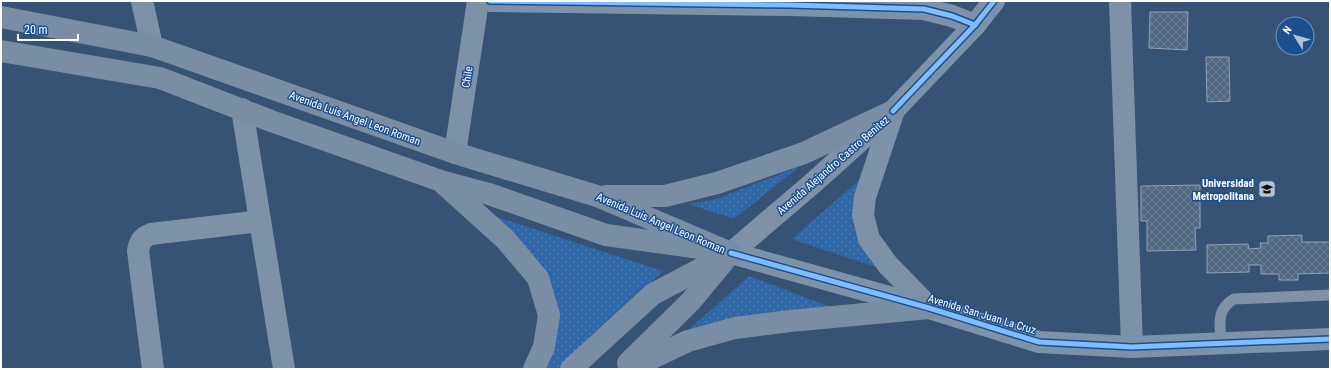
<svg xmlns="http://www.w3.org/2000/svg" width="1331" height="370" viewBox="0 0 1331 370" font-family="'Roboto Condensed',sans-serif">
<defs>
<pattern id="park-dots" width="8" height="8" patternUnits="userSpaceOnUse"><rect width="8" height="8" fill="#2f66a5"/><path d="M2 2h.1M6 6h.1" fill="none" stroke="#4e7db2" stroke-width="1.8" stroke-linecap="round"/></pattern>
<pattern id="building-cross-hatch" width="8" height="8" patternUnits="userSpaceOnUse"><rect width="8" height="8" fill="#526984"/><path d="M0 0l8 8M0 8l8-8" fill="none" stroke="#6c8096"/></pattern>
</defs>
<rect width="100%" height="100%" fill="#365274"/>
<g fill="url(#park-dots)">
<path d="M 799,167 L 734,219 L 688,204 L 716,199 Z"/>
<path d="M 867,173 L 853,206 L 853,226 L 860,245 L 879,268 L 792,239 Z"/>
<path d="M 497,217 L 663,271 L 558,369 L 545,369 L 553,308 Z"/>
<path d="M 749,276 L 836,309 L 677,340 Z"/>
</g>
<g fill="url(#building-cross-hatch)" stroke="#92a2b6">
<path d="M 1150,12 L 1188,12 L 1187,50 L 1149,48 Z"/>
<path d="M 1206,57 L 1229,57 L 1230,101 L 1207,102 Z"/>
<path d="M 1200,185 L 1200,228 L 1195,228 L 1196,250 L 1147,251 L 1147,221 L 1141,221 L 1141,186 Z"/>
<path d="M 1302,235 L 1302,242 L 1330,242 L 1330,273 L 1298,274 L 1298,280 L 1279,280 L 1279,274 L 1261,274 L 1261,265 L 1249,265 L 1249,272 L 1207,273 L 1207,245 L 1248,244 L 1249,249 L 1261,248 L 1260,243 L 1268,243 L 1268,236 Z"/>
</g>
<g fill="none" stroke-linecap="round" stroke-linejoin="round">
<path stroke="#7d92a8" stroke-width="11" d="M 1221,342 C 1220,325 1216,309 1234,299 L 1330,295"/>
<g stroke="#7d92a8" stroke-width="22">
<path d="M 142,1 L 152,46"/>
<path d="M 490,1 L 790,5 L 924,9 L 952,16 L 975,25"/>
<path d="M 1120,1 L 1132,347"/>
<path d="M 242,109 L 284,369"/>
<path d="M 455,153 L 478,1"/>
<path d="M 153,369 L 138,251 C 139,242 143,237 151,234 L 260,221"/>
</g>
<g stroke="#7d92a8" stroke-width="22">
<path d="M 893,113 L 865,197 L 863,215 L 869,239 L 888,265 L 928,306"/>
<path d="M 731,253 L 929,308 L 1039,342 L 1132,347 L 1330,339"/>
<path d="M 731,253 L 813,183 L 893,111 L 975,25 L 994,1"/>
</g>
<g stroke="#798da4" stroke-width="22">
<path d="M 1,17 L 152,46 L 455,153 L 597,196 L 731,253"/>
<path d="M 1,51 L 160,78 L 271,121 L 441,181 L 489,194 L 606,235 L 700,248"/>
<path d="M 443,183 L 505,239 L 538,278 L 549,315 L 544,347 L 534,369"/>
<path d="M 606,196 L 665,196 L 717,183 L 804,153 L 893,111"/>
<path d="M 628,363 L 691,301 L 724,261"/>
<path d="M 571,369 L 653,294 L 731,253"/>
<path d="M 631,369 L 652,358 L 688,341 L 735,328 L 790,321 L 929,308"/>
</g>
<defs>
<g id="cycleway">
<path d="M 490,1 L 790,5 L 924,9 L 952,16 L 975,25"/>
<path d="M 893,111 L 975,25 L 994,1"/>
<path d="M 731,253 L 929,308 L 1039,342 L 1132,347 L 1330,339"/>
</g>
</defs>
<use href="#cycleway" stroke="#1b4f8f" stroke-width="8"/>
<use href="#cycleway" stroke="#80bcff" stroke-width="5"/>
</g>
<defs>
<symbol id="university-square" viewBox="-11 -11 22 22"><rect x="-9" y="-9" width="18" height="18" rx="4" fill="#b9c2ce" stroke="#1b4f8f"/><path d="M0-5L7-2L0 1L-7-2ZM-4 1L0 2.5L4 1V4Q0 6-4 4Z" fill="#111"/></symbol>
</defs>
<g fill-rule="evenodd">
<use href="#university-square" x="1257" y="179" width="20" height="20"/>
</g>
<g text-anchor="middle" stroke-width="3" stroke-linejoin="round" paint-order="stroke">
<g font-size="11" fill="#fff" stroke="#1b4f8f">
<text transform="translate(467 77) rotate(-81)" y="4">Chile</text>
<text transform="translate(355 118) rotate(20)" y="4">Avenida Luis Angel Leon Roman</text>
<text transform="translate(833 165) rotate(-41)" y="4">Avenida Alejandro Castro Benitez</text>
<text transform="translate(661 223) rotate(23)" y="4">Avenida Luis Angel Leon Roman</text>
<text transform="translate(982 314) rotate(17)" y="4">Avenida San Juan La Cruz</text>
</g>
<g font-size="11" font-weight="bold" fill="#fff" stroke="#1b4f8f" text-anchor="end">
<text x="1254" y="187">Universidad<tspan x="1254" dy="13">Metropolitana</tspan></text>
</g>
</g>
<rect width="1331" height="370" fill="none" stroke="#ffffff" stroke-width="4"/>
<g transform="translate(1295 36) rotate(307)"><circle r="19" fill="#1b4f8f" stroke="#7695bc"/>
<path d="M0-3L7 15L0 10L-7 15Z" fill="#b9c2ce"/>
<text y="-6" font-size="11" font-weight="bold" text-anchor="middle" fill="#ffffff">N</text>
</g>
<path d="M18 34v6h60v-6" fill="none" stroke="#ffffff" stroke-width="2"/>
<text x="24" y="34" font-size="12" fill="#ffffff" stroke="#1b4f8f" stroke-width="3" paint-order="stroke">20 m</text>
</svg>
